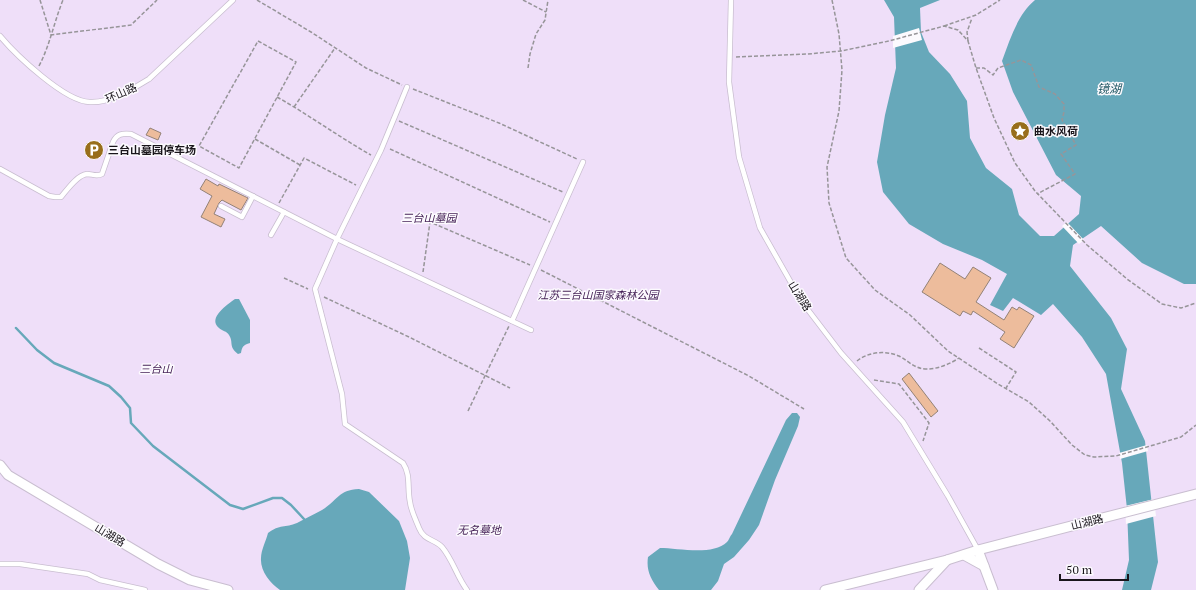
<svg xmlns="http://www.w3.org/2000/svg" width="1196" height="590" viewBox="0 0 1196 590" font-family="'PT Serif','Noto Sans SC',serif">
<rect width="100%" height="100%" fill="#fcfafe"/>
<rect fill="#efdff9" x="0" y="0" width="1196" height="590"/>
<g fill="#67a8ba">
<path d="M 884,0 L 940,0 L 920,8 L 921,32 L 929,52 L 950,74 L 967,101 L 970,138 L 986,168 L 1012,189 L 1019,215 L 1040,236 L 1054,236 L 1079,214 L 1081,196 L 1056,175 L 1013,92 L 1002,61 C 1010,40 1017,15 1035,0 L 1196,0 L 1196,284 L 1184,284 L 1142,263 L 1101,226 L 1073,245 L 1070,266 L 1111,318 L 1127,349 L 1121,389 L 1145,441 L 1158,562 L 1151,590 L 1122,590 L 1129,560 L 1127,509 L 1122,463 L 1106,374 L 1082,337 L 1053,304 L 1041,315 L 1013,298 L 1003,311 L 990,305 L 1007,274 L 982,260 L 943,244 L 909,224 L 883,192 L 877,162 L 885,115 L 896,68 L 894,17 Z"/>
<path d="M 235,299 L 239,299 L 250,320 L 250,343 C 243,345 242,347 241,353 L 238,354 C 228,346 234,343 229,335 C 227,331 222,331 219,328 C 207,318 228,304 235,299 Z"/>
<path d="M 792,413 L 797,413 L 800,417 L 798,426 L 775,480 L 759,525 L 749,540 L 734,557 L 724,564 L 718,581 L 711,590 L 659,590 C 651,579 646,571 648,557 L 660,548 C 678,548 713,556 727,542 C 729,540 730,536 732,534 L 786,420 Z"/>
<path d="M 359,489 L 369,492 L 399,521 L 407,541 L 410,558 L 405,590 L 280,590 C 270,583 260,571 261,558 C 261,550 266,541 268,533 C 280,524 285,528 297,523 C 305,519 314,514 322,510 C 338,500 338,490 359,489 Z"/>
</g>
<g fill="#fcfafe">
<path d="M 919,28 L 922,40 L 893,48 L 893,36 Z"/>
<path d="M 1067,222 L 1084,240 L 1079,244 L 1062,226 Z"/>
<path d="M 1147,445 L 1148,451 L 1120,459 L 1119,453 Z"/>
<path d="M 1154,499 L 1156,516 L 1126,524 L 1125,506 Z"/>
</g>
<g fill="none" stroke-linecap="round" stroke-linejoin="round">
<path stroke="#67a8ba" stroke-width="2.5" d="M 16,328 L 37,350 L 54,363 L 109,386 L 121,397 L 130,408 L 131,423 L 153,446 L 230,505 L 243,509 L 273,498 L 282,498 L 291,505 L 304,519"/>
</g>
<g fill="#edbc9c" stroke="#938277">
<path d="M 150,128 L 161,133 L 158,140 L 146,135 Z"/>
<path d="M 206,179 L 218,186 L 219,184 L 248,198 L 241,210 L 222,200 L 219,203 L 214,214 L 225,219 L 221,227 L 201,217 L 212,196 L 200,189 Z"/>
<path d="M 940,263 L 965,279 L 973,267 L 991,278 L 976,302 L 1004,320 L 1012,307 L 1017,310 L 1019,307 L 1034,316 L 1014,348 L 1000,339 L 1005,332 L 973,311 L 971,315 L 963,311 L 960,316 L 922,292 Z"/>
<path d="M 909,373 L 938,411 L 931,417 L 902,379 Z"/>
</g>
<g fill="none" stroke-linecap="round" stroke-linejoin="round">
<defs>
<g id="lane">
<path d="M 731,0 L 729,82 L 739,157 L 760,228 L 802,302 L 841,353 L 903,422 L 948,496 L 978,550"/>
<path d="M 0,36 C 15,54 65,102 90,102 C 110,103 131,90 149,79 L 233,0"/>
<path d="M 407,87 L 381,150 L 337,239 L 315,289 L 342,394 L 345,424 L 403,463 C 411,475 407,488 410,502 C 411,511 416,520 419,528 C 424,541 435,539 442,547 C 453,560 457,577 467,590"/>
<path d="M 0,169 L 49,196 L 55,197 L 61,197 C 67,190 77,175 87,174 C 92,174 97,177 102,174 L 113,142 C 117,134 122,133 131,134 L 337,239 L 531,330"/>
<path d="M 221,206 L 242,217 L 253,196"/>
<path d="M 271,235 L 284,212"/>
<path d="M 512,321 L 583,162"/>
<path d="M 0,564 L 20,564 L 88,574 L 100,580 L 145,590"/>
</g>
<g id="street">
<path d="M 0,465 L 8,475 L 158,564 L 190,580 L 228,590"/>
<path d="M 978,550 L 993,590"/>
<path d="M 964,555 L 984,566"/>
<path d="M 825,590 L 947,560 L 978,550 L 1196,494"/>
<path d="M 919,590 L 947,560"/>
</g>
</defs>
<use href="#lane" stroke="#c9bed0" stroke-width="6"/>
<use href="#street" stroke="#c9bed0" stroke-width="11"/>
<g stroke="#979599" stroke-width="1.5" stroke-dasharray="4 2" stroke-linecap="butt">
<path d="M 40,0 L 51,35 L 131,25 L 157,0"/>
<path d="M 257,0 L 311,32 L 366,68 L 402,85"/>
<path d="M 523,0 L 546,12"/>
<path d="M 832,0 L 839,34 L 842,70 L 839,111 L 827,167 L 829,203 L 846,258 L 875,290 L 910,315 L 948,351 L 998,384 L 1029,402 L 1050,421 L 1072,445 L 1085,455 L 1094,457 L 1116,456 L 1181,437 L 1196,425"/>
<path d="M 944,26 L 976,15 L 1000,0"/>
<path d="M 258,41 L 296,62 L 239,168 L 199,146 Z"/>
<path d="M 968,41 L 967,32 L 972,18"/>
<path d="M 736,57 L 808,54 L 841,51 L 889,41 L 944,26 L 958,30 L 968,41 L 976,68 L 994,118 L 1015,163 L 1035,191 L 1087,245 L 1127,279 L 1162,304 L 1181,308 L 1196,303"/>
<path d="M 39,66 C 50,45 54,22 63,0"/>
<path d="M 528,68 L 530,54 L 536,34 L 545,20 L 548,0"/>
<path d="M 976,68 L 984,68 L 993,75 L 998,68 L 1021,60 L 1031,65 L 1039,87 L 1055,94 L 1064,104 L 1064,112 L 1062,120 L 1076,145 L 1061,154 L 1075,174 L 1037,194"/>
<path d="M 413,89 L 499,123 L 577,159"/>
<path d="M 277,97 C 309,115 339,137 371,155"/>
<path d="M 294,107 L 335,48"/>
<path d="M 399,121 L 563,192"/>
<path d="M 255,139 L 300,165"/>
<path d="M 390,149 L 550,222"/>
<path d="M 279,203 L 304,158 L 356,185"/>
<path d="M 541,270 L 749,376 L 804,409"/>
<path d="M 423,272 L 430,222 L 530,265"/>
<path d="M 284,278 L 308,289"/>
<path d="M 324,297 L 409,337 L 510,388"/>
<path d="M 979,348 L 1016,372 L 1006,388"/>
<path d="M 857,361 C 868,352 885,350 899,356 C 909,361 914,369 927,369 C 938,369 950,364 959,358"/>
<path d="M 874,380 L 899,384 L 929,423 L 923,441"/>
<path d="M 468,411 L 509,326"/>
</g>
<use href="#lane" stroke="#fff" stroke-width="4.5"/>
<use href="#street" stroke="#fff" stroke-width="9"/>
</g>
<defs>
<symbol id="sight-disc" viewBox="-11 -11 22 22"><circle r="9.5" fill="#986e1b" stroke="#fcfafe"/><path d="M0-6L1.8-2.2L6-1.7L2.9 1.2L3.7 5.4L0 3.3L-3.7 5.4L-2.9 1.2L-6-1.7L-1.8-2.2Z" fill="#fff"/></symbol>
<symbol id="parking-disc" viewBox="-11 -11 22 22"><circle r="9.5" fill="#986e1b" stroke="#fcfafe"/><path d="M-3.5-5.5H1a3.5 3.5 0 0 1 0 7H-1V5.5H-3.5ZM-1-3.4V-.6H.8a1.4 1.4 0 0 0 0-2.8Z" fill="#fff"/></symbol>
</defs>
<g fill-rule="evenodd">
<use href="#sight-disc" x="1009" y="120" width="22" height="22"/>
<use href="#parking-disc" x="83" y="139" width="22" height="22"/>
</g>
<g text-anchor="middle" stroke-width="3" stroke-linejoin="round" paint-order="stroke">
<g font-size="11" fill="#19151b" stroke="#fcfafe">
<text transform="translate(121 93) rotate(-24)" y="4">环山路</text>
<text transform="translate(800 296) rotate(58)" y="4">山湖路</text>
<text transform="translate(1087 522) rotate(-14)" y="4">山湖路</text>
<text transform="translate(110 535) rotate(31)" y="4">山湖路</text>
</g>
<g font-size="11" font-weight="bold" fill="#19151b" stroke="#fcfafe" text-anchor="start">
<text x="1034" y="135">曲水风荷</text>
<text x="108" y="154">三台山墓园停车场</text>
</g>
<g font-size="11" font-style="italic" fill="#421d54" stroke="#fcfafe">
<text x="429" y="222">三台山墓园</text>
<text x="598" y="299">江苏三台山国家森林公园</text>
<text x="156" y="373">三台山</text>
<text x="479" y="534">无名墓地</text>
</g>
<g font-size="12" font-style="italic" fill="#1c5461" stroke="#fcfafe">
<text x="1109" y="93">镜湖</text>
</g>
</g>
<path d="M1060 574v6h68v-6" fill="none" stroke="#19151b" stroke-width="2"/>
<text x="1066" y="574" font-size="12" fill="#19151b" stroke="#fcfafe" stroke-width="3" paint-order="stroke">50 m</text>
</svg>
